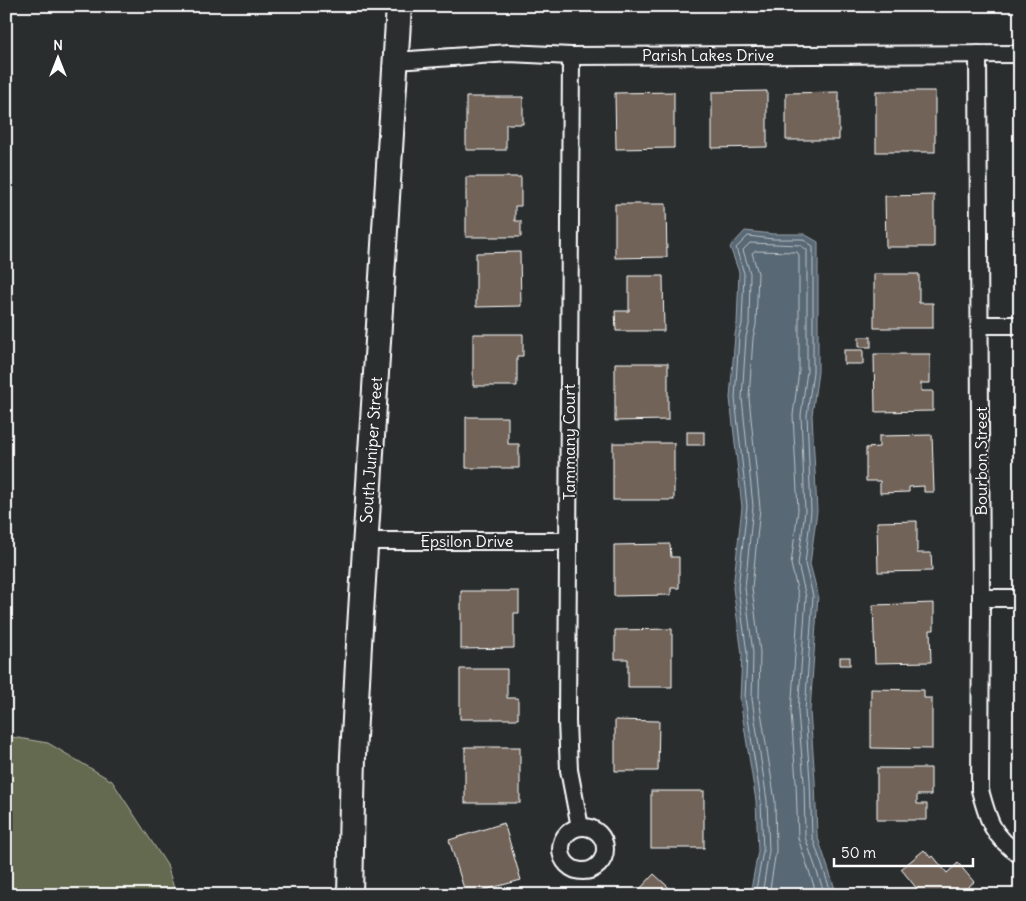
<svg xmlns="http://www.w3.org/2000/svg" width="1026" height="901" viewBox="0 0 1026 901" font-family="Delius,sans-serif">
<rect width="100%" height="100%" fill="#2a2d2e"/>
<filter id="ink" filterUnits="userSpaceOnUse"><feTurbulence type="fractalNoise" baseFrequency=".02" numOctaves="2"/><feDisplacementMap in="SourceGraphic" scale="10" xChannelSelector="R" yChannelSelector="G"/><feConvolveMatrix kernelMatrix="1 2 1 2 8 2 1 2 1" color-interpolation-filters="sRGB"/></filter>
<g filter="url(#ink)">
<path fill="#646b50" stroke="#b2b5a8" d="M 6,736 L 48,743 L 112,781 L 167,865 L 176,895 L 6,895 Z"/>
<path fill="#586875" stroke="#9ba4ac" d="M 745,231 L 773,234 L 804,234 L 818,242 L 818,372 L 812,415 L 817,511 L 810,564 L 818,595 L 810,711 L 815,781 L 817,835 L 837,895 L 750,895 L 758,851 L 756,801 L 740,700 L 742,654 L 733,588 L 742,507 L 730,398 L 735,335 L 737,324 L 739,272 L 730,247 Z"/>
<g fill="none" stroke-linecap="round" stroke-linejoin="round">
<g stroke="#bcc3c8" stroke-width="1">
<path d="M 755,895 L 763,851 L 761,801 L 745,699 L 747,653 L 738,588 L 747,506 L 735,398 L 739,336 L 742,324 L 744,273 L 736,248 L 748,236 L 773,239 L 802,239 L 813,246 L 813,372 L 807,415 L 811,511 L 805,564 L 813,596 L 805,711 L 810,781 L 812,836 L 832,895"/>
<path d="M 762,895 L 769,851 L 767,801 L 752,699 L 753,653 L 745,588 L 753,506 L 742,398 L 746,337 L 749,325 L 750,273 L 743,250 L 750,243 L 800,245 L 807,250 L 807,371 L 801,415 L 805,511 L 798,564 L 806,597 L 798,712 L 804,782 L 805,837 L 825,895"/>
<path d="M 769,895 L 776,851 L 775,801 L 759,699 L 760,652 L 752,588 L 760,508 L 749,398 L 753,338 L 756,325 L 758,273 L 752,253 L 755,251 L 797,252 L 799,255 L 799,371 L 793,415 L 798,510 L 791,564 L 799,598 L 791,712 L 796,782 L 798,838 L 817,895"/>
</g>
</g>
<g fill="#716458" stroke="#fff">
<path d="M 767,91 L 767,147 L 712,148 L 712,92 Z"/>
<rect x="876" y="91" width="59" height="61"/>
<path d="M 674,92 L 674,148 L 616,149 L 615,93 Z"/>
<path d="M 839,92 L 839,140 L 786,140 L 786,93 Z"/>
<path d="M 466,97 L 523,97 L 523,124 L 506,124 L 506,150 L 466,150 Z"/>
<path d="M 466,177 L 521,177 L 521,206 L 515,206 L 515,221 L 521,221 L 521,237 L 466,237 Z"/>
<path d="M 934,195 L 934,247 L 886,247 L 885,196 Z"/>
<path d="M 615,204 L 666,204 L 667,257 L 615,258 Z"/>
<path d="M 520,252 L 521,306 L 476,307 L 476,253 Z"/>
<path d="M 874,274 L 919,274 L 919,303 L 933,303 L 933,328 L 874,328 Z"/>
<path d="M 629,276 L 663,276 L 664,331 L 616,331 L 615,311 L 629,311 Z"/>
<path d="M 473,334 L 523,334 L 523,356 L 517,356 L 517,386 L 473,386 Z"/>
<rect x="859" y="337" width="12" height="10"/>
<rect x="844" y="350" width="19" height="14"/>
<path d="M 874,354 L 930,354 L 930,383 L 921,383 L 921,391 L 933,391 L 933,411 L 875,412 Z"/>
<path d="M 615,363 L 668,363 L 668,420 L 615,421 Z"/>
<path d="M 466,417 L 508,417 L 508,444 L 519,444 L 519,468 L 466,468 Z"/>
<rect x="687" y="432" width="17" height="13"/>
<path d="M 932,435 L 934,492 L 924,492 L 924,486 L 909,487 L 909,492 L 880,493 L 880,481 L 866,481 L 866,448 L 879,447 L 879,436 Z"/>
<rect x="613" y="443" width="61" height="57"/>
<path d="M 917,521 L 917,553 L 931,553 L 932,571 L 878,572 L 877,522 Z"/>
<path d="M 670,544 L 671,557 L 679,557 L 679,588 L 671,588 L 671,595 L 614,596 L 614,545 Z"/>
<path d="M 461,591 L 519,591 L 519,613 L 514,613 L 514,648 L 461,649 Z"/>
<path d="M 934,603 L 934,630 L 930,630 L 931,662 L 875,663 L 873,605 Z"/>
<path d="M 672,629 L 672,687 L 628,687 L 628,659 L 615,659 L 615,630 Z"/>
<rect x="840" y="657" width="10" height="8"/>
<path d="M 460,669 L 507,669 L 507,698 L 518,698 L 518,719 L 460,719 Z"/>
<path d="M 871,689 L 924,690 L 924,698 L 932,698 L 932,749 L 871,748 Z"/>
<path d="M 615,720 L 659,721 L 658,771 L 615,771 Z"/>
<rect x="465" y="747" width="55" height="56"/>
<path d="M 877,768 L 931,768 L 931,795 L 917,795 L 917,804 L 927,804 L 927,820 L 877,820 Z"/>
<rect x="651" y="791" width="53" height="57"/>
<path d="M 504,823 L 521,880 L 466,895 L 449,840 Z"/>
<path d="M 924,850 L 931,858 L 933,856 L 947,873 L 958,863 L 974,882 L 959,895 L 922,895 L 901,869 Z"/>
<path d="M 654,874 L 677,895 L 640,895 L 637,892 Z"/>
</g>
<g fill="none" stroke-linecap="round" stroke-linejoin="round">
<defs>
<g id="street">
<path d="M 978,54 L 981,598 L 980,790 C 988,820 992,836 1020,855"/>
<path d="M 571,56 L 567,721 L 569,770 L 580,827"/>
<path d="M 396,61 L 509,53 L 571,56 L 1020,54"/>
<path d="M 981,325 L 1020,325"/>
<path d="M 365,541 L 568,541"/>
<path d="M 981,598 L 1020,598"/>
<circle cx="583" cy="849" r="22"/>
</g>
<path id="secondary" d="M 350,895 L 353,756 L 359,644 L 399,6"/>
</defs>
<use href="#street" stroke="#fff" stroke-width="20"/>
<use href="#secondary" stroke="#fff" stroke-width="28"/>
<use href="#street" stroke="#2a2d2e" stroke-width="16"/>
<use href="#secondary" stroke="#2a2d2e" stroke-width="24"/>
</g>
</g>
<g text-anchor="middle" stroke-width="4" stroke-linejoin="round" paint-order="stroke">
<g font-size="16" fill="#fff" stroke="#2a2d2e">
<text x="708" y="61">Parish Lakes Drive</text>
<text transform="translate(569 442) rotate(-90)" y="6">Tammany Court</text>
<text transform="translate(371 450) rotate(-86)" y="6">South Juniper Street</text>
<text transform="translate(981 461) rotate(-90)" y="6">Bourbon Street</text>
<text x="467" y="547">Epsilon Drive</text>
</g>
</g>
<rect width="1026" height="901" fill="none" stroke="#2a2d2e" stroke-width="25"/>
<rect x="12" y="12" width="1001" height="876" fill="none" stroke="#fff" stroke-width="2" filter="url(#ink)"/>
<g transform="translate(58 58)" stroke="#2a2d2e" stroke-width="4" paint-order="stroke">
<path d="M0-4L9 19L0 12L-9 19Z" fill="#ffffff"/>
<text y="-8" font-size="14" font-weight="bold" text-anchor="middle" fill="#ffffff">N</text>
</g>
<path d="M834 858v8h139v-8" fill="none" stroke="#ffffff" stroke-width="2.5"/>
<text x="841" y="858" font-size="15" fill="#ffffff" stroke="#2a2d2e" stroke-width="4" paint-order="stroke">50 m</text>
</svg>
